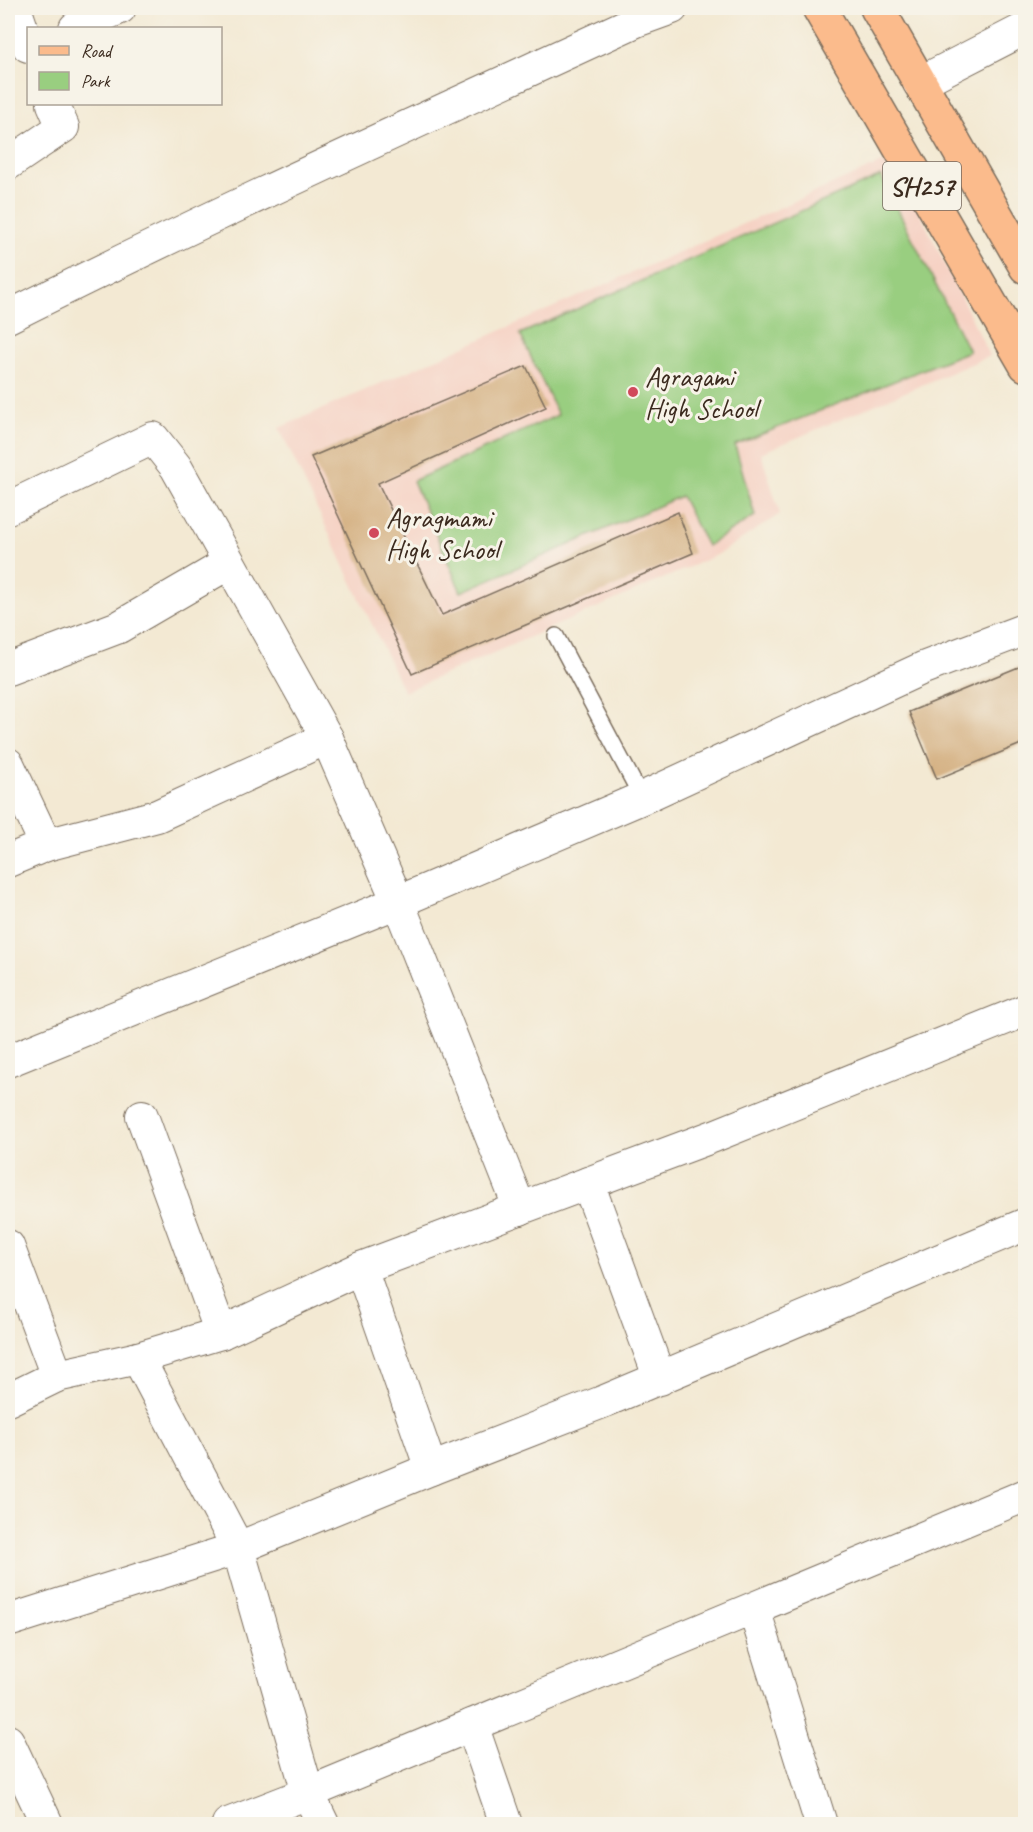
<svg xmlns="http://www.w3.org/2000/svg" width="1033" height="1832" viewBox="0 0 1033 1832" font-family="Caveat,sans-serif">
<rect width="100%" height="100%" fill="#f7f3e8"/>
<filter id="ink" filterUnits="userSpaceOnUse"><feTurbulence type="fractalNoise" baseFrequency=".0167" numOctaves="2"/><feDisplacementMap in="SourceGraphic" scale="12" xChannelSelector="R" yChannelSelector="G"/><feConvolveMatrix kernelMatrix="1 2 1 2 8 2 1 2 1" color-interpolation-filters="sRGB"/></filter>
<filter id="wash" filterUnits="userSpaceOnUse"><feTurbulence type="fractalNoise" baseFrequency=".008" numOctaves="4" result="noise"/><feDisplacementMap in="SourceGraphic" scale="24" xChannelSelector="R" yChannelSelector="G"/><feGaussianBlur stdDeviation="1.35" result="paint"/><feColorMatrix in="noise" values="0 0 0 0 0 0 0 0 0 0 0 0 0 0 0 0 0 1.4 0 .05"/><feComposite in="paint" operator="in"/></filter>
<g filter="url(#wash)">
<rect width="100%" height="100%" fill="#f3e9d3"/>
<path fill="#f6d2c4" d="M 893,158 L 990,356 L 761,453 L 780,514 L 717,555 L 404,692 L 279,428 Z"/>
<path fill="#99ce80" stroke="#6a7c4f" stroke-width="1.5" d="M 881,176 L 969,351 L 735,445 L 755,516 L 707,546 L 681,496 L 461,592 L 413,481 L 558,415 L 520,334 Z"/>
<g id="blocks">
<g fill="#d6b386">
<path d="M 526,366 L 546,407 L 378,483 L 442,615 L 678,512 L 693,553 L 412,674 L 311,457 Z"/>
<path d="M 1026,664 L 1026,742 L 937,779 L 909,712 Z"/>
</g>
</g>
</g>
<g filter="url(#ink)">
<use href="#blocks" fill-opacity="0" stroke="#7b6d5d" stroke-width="1.5"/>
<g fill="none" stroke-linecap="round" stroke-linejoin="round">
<defs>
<path id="service" d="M 556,636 L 642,798"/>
<g id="minor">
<path d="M 15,8 L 28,46"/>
<path d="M 75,28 L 120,8"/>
<path d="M 919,83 L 1026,28"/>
<path d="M 8,164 L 63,127 L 53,104"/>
<path d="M 8,317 C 215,213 426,118 636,21 L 672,8"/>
<path d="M 8,508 L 153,438 L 176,467 L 327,738 L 398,902 L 520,1209"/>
<path d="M 8,669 L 119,627 L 229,563"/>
<path d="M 8,764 L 46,845"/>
<path d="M 8,861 L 46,845 L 157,816 L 327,738"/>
<path d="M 8,1061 L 398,902 L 642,798 L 923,668 L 1026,629"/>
<path d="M 142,1116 L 221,1333"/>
<path d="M 588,1183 L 660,1379"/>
<path d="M 8,1246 L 57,1376 L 138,1358"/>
<path d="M 361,1268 L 431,1469"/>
<path d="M 8,1400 L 57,1376"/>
<path d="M 754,1609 L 821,1824"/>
<path d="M 8,1621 L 238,1548 L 138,1358 L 221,1333 L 361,1268 L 714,1136 L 1026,1010"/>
<path d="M 472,1725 L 506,1824"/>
<path d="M 8,1741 L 47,1824"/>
<path d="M 228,1824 L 308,1793 L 238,1548 L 431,1469 L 605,1401 L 1026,1224"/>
<path d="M 323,1824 L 308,1793 L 1026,1495"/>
</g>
<g id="primary">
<path d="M 819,8 L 1026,365"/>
<path d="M 877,8 L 1026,267"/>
</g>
</defs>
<use href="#service" stroke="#7b6d5d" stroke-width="18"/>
<use href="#minor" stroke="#7b6d5d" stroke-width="34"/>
<use href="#primary" stroke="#7b6d5d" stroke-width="36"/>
<use href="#service" stroke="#fff" stroke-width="15"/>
<use href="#minor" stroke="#fff" stroke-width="32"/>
<use href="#primary" stroke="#fbbb8c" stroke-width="33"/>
</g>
</g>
<g fill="#d1495b" stroke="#f7f3e8" stroke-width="2">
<circle cx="633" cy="392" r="6"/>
<circle cx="374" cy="533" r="6"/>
</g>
<g text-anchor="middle" stroke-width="6" stroke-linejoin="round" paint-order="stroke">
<rect fill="#f7f3e8" stroke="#73665b" stroke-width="1.5" x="883" y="162" width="78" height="48" rx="4.5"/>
<g font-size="27" font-weight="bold" fill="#3b2a1e">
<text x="922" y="195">SH257</text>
</g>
<g font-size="28" fill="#3b2a1e" stroke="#f7f3e8" text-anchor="start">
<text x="645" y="386">Agragami<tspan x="645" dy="32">High School</tspan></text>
<text x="386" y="527">Agragmami<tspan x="386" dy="32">High School</tspan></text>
</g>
</g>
<rect width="1033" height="1832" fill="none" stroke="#f7f3e8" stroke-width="30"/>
<rect x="27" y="27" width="195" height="78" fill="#f7f3e8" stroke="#aca397" stroke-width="1.5"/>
<rect x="39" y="46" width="30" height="9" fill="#fbbb8c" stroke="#aca397" stroke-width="1.5"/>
<text x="81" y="57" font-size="18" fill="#3b2a1e">Road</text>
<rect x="39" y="72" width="30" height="18" fill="#99ce80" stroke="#aca397" stroke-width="1.5"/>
<text x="81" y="87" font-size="18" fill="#3b2a1e">Park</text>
</svg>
